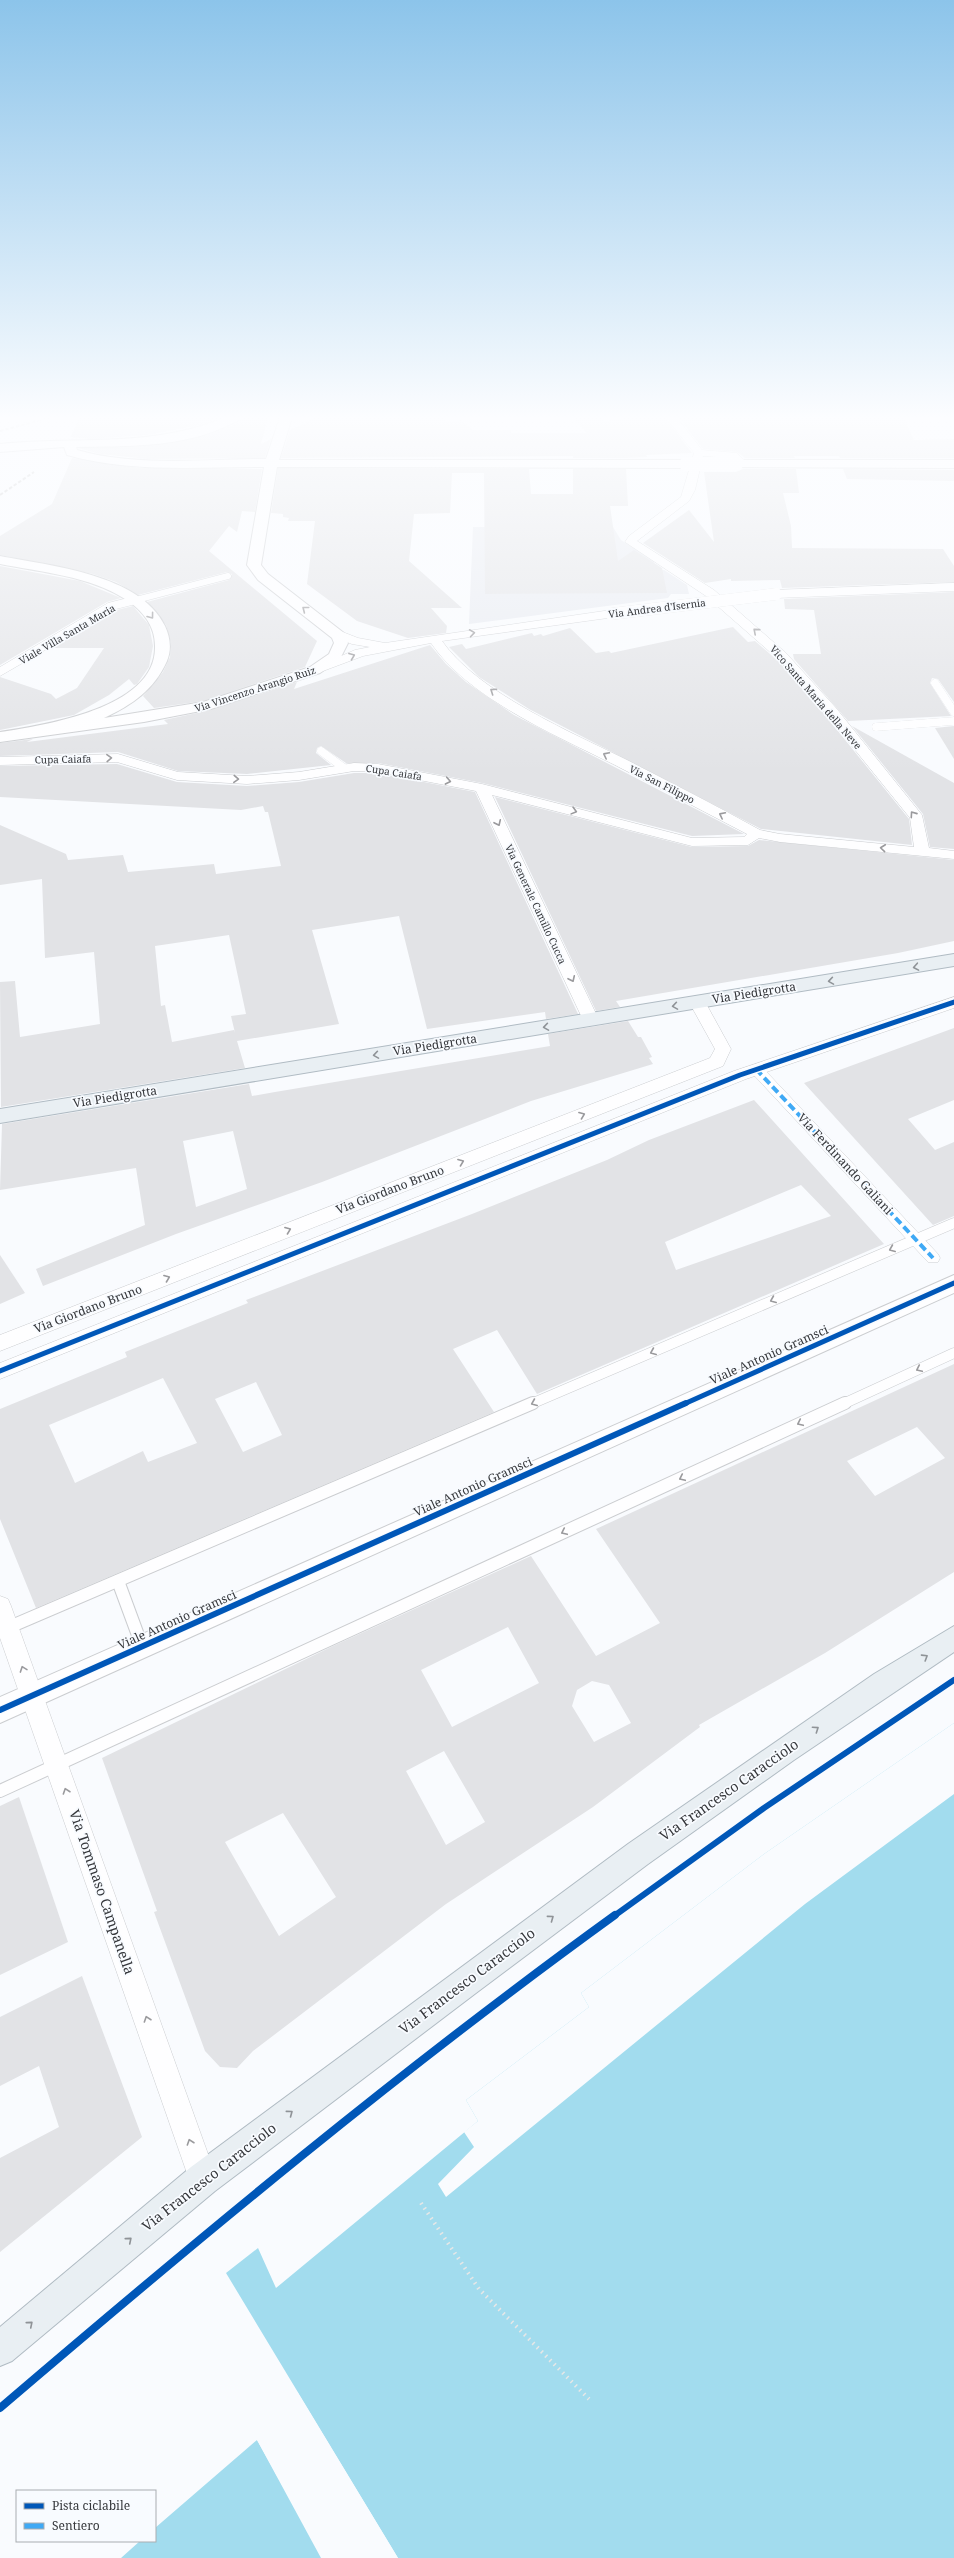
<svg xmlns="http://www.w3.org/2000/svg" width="954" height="2558" viewBox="0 0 954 2558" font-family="'Noto Serif',serif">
<rect width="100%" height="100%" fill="#f9fbfe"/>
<path fill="#e8ebf1" d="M 473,527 L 613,527 L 621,540 L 655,562 L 649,565 L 650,569 L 664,570 L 687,585 L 689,594 L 671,594 L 668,598 L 469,624 Z"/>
<g fill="#a2dcee">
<path d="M 954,1723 L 954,2558 L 398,2558 L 226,2273 L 258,2248 L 276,2288 L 478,2121 L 466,2100 L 589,2007 L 581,1993 L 764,1854 Z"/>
<path d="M 257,2440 L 321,2558 L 121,2558 L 140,2541 L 155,2541 L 155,2528 Z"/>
</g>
<g fill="#f9fbfe">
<path d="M 954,1723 L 954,1794 L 805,1904 L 446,2197 L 438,2184 L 474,2147 L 464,2132 L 478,2121 L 466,2100 L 589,2007 L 581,1993 L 764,1854 Z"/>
<path d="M 298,2392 L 298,2393 L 398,2558 L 396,2558 L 296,2394 Z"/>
<path d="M 258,2439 L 323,2557 L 323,2558 L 257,2440 Z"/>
</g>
<g fill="#e2e3e6" fill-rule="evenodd">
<path d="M 121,414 L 227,414 L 204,424 L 147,435 L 89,439 L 71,437 L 79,418 Z"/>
<path d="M 249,414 L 269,414 L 261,444 L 271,439 L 265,458 L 147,459 L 100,454 L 78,448 L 174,443 L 211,434 L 240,422 Z"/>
<path d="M 441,414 L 447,422 L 461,420 L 473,430 L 511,430 L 511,433 L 587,433 L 569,414 L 597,414 L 604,421 L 662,414 L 692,453 L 646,455 L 647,457 L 626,458 L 573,458 L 573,456 L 281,458 L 290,430 L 321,415 Z"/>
<path d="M 676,414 L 824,414 L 826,418 L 901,418 L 905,420 L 914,440 L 954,439 L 954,458 L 840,458 L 839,456 L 794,456 L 795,458 L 745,458 L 737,452 L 703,449 Z"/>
<path d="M 72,458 L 140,468 L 262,469 L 255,512 L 242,511 L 237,532 L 229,526 L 209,551 L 317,641 L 305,667 L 203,701 L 154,708 L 143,696 L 163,672 L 170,657 L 171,643 L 166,625 L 147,602 L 229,580 L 232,574 L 227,572 L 138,595 L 116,582 L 93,574 L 0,555 L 0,536 L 52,504 Z"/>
<path d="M 278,468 L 529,469 L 531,494 L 573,494 L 573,469 L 626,469 L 628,506 L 610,506 L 618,561 L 634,550 L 662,568 L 667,593 L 485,594 L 484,473 L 452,473 L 450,513 L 414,514 L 409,561 L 462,608 L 431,608 L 447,626 L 446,633 L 408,638 L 357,621 L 307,584 L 315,521 L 288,521 L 289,518 L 283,517 L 283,514 L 271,513 Z"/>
<path d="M 743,469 L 796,469 L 799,493 L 783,493 L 791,526 L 792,548 L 943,549 L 954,566 L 954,582 L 782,588 L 780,580 L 731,581 L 731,579 L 705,583 L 643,543 L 689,510 L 714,542 L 704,472 L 736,472 Z"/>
<path d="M 843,469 L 954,470 L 954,481 L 847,479 Z"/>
<path d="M 0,566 L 80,581 L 121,598 L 107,602 L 0,665 Z"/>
<path d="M 954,592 L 954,702 L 938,679 L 932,678 L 930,683 L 951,716 L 848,721 L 794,659 L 793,654 L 821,654 L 814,610 L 785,609 L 784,599 Z"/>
<path d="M 133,606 L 149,625 L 153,646 L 149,667 L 137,684 L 134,685 L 129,679 L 109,695 L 74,715 L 0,730 L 0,677 L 51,694 L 56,699 L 77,688 L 104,648 L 52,648 L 117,610 Z"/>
<path d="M 733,627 L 748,642 L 755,641 L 778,661 L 825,715 L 909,819 L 912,845 L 761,829 L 529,709 L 479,677 L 449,647 L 462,644 L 466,649 L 532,633 L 534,636 L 541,634 L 543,636 L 570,628 L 596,653 L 609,651 L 611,653 Z"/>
<path d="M 430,645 L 446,664 L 466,682 L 514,715 L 744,834 L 692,836 L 482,783 L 378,763 L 346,763 L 321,746 L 317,748 L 316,753 L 331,765 L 247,774 L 178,771 L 118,752 L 0,756 L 0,743 L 33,739 L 27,742 L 168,724 L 164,720 L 211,710 L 297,682 L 294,689 Z"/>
<path d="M 852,726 L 954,783 L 954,849 L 930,847 L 923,814 Z"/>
<path d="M 954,726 L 954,759 L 935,728 Z"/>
<path d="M 117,764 L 177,782 L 247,786 L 299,782 L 354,773 L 378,773 L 475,792 L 578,1014 L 546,1019 L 545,1012 L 427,1029 L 399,916 L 312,930 L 339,1024 L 237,1041 L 245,1068 L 1,1107 L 0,982 L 15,981 L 20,1037 L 100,1024 L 94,952 L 45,958 L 42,879 L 0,885 L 0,825 L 66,854 L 68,860 L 123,855 L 128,872 L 214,864 L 216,874 L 281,866 L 268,812 L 265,812 L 263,806 L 241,810 L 0,797 L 0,766 ZM 229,935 L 246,1014 L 231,1016 L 235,1033 L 234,1030 L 172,1042 L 165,1005 L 161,1006 L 155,946 Z"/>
<path d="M 495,797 L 692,847 L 748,846 L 759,840 L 954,860 L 954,941 L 898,953 L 616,1001 L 620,1007 L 596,1011 Z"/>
<path d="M 628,1021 L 638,1037 L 641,1037 L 652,1057 L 649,1058 L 653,1064 L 531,1101 L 322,1182 L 176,1234 L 43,1286 L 36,1269 L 145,1225 L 136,1168 L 0,1190 L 2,1124 L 249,1084 L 252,1096 L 275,1092 L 550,1046 L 548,1034 ZM 233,1131 L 247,1189 L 196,1207 L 183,1141 Z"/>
<path d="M 954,1028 L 954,1100 L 908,1119 L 935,1150 L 954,1142 L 954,1216 L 933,1225 L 804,1083 Z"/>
<path d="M 754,1100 L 884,1244 L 537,1394 L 497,1330 L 453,1349 L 494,1412 L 36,1608 L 0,1519 L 0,1409 L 127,1357 L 125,1352 L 248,1303 L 246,1300 L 472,1214 L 607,1160 L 649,1140 ZM 801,1185 L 831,1216 L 676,1270 L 665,1242 ZM 163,1378 L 197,1443 L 148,1462 L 143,1451 L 75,1483 L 49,1425 ZM 256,1382 L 282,1435 L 243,1452 L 215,1399 Z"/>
<path d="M 0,1255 L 25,1293 L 0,1304 Z"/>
<path d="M 954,1364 L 954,1572 L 825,1653 L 699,1725 L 700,1727 L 593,1807 L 446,1904 L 253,2051 L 237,2068 L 220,2067 L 205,2051 L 154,1912 L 157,1911 L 102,1758 L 333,1646 L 531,1556 L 596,1656 L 660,1623 L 596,1529 ZM 917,1427 L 945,1458 L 875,1496 L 847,1461 ZM 508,1627 L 539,1683 L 452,1727 L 421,1670 ZM 592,1681 L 609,1685 L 631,1723 L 594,1742 L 572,1706 L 577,1690 ZM 444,1751 L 485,1822 L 446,1845 L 406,1771 ZM 283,1813 L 336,1897 L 279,1936 L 225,1842 Z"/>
<path d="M 19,1797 L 68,1942 L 0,1975 L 0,1806 Z"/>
<path d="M 82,1976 L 142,2137 L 0,2252 L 0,2158 L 59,2127 L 39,2066 L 0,2086 L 0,2017 Z"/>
</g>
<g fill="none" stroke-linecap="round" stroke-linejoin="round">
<defs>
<g id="service-far3">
<path d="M 940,418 L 954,418"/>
<path d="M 136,600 L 228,576"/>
</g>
<g id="service-far2">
<path d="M 935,683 L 954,712"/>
<path d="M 876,727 L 954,721"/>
<path d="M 321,751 L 344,768"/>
</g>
<g id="service-far1">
<path d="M 531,1404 L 954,1223"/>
<path d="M 843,1404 L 954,1353"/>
</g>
<g id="service">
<path d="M 118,1581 L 142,1646"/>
<path d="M 0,1631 L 533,1403"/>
<path d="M 0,1791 L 845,1403"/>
</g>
<path id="pedestrian" d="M 756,1064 L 761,1066 L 938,1254 L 940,1258 L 938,1262 L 928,1262 L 751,1072 L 749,1069 Z"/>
<g id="minor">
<path d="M 663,414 L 674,414 L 702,450 L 737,453 L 748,464 L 743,467 L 730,458 L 703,456 L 695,490 L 689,501 L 637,541 L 714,590 L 786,653 L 836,708 L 922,815 L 929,848 L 954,851 L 954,859 L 780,842 L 759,838 L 748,845 L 692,846 L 492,795 L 599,1020 L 597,1024 L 585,1024 L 583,1020 L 476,791 L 378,772 L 354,771 L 299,780 L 247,784 L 177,780 L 117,762 L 0,765 L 0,757 L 118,754 L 178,772 L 247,776 L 299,772 L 354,763 L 378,764 L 482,784 L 692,838 L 744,837 L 747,834 C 703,811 659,788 615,765 C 557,736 468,698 431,643 L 363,656 L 315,674 L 309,670 L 355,650 L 370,647 L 352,644 L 331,636 L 329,633 L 335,629 L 358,638 L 385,643 L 611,610 L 617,614 L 615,617 L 442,641 C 478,693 573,733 629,761 C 673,784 717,806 760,830 L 780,834 L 914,847 L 910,818 L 826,714 L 778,659 L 706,596 L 625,542 L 629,536 L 681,497 L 694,453 Z"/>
<path d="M 954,583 L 954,591 L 776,598 L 770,594 L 776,590 Z"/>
<path d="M 136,596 L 142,600 L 140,603 L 116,609 L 0,676 L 0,667 L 108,603 Z"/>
<path d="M 697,997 L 703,998 L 731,1049 L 723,1066 L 0,1351 L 0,1335 L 710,1058 L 715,1049 L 689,1002 L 691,998 Z"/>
<path d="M 954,997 L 954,1008 L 746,1079 L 0,1379 L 0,1363 L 734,1071 Z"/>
<path d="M 0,1596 L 8,1599 L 11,1606 L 217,2179 L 213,2189 L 203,2193 L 193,2189 L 189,2179 L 0,1638 Z"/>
</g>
<g id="tertiary">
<path d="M 232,414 L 248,414 C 244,419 235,422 229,425 C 182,448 127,446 76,447 L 77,450 C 136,467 205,459 266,459 L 281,414 L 293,414 L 279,460 L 686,460 L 692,464 L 686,468 L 277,467 L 261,565 L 268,574 L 344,633 L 348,643 L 340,659 L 320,673 L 211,709 L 144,722 L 0,742 L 0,732 C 45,725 157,708 155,646 C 155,625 142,610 125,599 C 90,576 40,572 0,564 L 0,556 C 51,566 140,574 165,626 C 170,637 172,649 167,661 C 154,690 132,705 104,718 L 203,702 L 310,667 L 329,654 L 334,643 L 332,638 L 258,580 L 247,565 L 264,467 C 199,467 130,473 67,455 L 64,447 L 0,452 L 0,444 C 78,436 160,449 232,414 Z"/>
<path d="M 736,460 L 954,460 L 954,468 L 732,467 L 730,464 L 732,461 Z"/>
<path d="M 954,1275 L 954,1293 L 0,1723 L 0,1697 Z"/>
</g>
<g id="primary">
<path d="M 954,954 L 954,966 L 0,1123 L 0,1109 Z"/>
<path d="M 954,1626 L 954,1652 L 794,1760 L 648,1864 L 476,1993 L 215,2191 L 12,2361 L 0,2366 L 0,2327 L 191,2167 L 628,1844 L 874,1674 Z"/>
</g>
</defs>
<use href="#service-far3" stroke="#cbcdd0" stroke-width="7"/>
<use href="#service-far2" stroke="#cbcdd0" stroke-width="8"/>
<use href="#service-far1" stroke="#cbcdd0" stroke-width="11"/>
<use href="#service" stroke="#cbcdd0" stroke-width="14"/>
<use href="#pedestrian" stroke="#cbcdd0" stroke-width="1"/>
<use href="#minor" stroke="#cbcdd0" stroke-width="1"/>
<use href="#tertiary" stroke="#cbcdd0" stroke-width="2"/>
<use href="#primary" stroke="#b0bbc3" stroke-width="2"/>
<path stroke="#e6e7e7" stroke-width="4" stroke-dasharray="1.5 4.5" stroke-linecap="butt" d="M 421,2203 L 479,2289 L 589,2399"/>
<use href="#service-far3" stroke="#fefeff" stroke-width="6"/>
<use href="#service-far2" stroke="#fefeff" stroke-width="8"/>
<use href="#service-far1" stroke="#fefeff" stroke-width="10"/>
<use href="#service" stroke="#fefeff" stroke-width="12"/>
<use href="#pedestrian" fill="#fefeff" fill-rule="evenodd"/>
<use href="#minor" fill="#fefeff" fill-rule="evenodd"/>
<use href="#tertiary" fill="#fefeff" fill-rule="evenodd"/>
<use href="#primary" fill="#e9eff3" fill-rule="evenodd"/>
<g stroke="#c5c5c6" stroke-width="2" stroke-dasharray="3.5 2" stroke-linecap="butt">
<path d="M 0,431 L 63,414"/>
<path d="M 0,495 L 34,472"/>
</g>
<defs>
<path id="minor-bridge" d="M 611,614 L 776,594"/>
<path id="tertiary-bridge" d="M 686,464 L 736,464"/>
</defs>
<use href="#minor-bridge" stroke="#cbcdd0" stroke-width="12" stroke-linecap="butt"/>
<use href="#tertiary-bridge" stroke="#cbcdd0" stroke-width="14" stroke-linecap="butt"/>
<use href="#minor-bridge" stroke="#fefeff" stroke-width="12"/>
<use href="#tertiary-bridge" stroke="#fefeff" stroke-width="14"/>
<path stroke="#3fa9f5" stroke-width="4" stroke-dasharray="8 4" stroke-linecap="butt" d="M 756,1069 L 933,1258"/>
<defs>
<g id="cycleway-far2">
<path d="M 0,1371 L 740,1075 L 954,1002"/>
<path d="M 684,1404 L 954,1283"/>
</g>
<g id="cycleway-far1">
<path d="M 0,1710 L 686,1403"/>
<path d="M 614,1916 L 764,1808 L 954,1680"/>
</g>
<path id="cycleway" d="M 0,2408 C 200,2237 402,2069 615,1915"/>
</defs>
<use href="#cycleway-far2" stroke="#f8fbff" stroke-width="8"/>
<use href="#cycleway-far1" stroke="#f8fbff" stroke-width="8"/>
<use href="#cycleway" stroke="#f8fbff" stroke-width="10"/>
<use href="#cycleway-far2" stroke="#0057b8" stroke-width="5"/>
<use href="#cycleway-far1" stroke="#0057b8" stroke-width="6"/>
<use href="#cycleway" stroke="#0057b8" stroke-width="8"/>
</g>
<defs><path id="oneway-chevron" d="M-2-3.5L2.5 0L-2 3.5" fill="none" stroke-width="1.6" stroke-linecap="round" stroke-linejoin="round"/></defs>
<g stroke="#9a9a9d">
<use href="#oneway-chevron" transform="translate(305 609) rotate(-142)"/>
<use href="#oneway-chevron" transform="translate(151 616) rotate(53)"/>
<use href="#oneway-chevron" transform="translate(756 631) rotate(-139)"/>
<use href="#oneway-chevron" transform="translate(472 633) rotate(-8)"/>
<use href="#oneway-chevron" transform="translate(352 656) rotate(-21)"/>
<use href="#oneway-chevron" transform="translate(493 691) rotate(-146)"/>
<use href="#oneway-chevron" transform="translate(606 755) rotate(-153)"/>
<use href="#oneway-chevron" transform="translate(109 758) rotate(-2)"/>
<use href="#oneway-chevron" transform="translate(236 779) rotate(3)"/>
<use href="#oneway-chevron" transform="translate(448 781) rotate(11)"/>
<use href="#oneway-chevron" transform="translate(574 811) rotate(15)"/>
<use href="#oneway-chevron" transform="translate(913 814) rotate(-125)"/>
<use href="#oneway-chevron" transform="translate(722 815) rotate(-153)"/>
<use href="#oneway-chevron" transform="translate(498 823) rotate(65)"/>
<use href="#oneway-chevron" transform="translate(883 848) rotate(-174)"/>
<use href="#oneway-chevron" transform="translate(572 979) rotate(65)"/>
<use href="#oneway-chevron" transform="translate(582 1115) rotate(-21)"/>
<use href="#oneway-chevron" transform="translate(461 1162) rotate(-21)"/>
<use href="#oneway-chevron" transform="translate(288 1230) rotate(-21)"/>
<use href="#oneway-chevron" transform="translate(892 1249) rotate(157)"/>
<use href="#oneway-chevron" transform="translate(167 1278) rotate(-21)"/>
<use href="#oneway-chevron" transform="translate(773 1300) rotate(157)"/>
<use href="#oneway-chevron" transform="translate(653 1352) rotate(157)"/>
<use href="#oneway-chevron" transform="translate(919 1369) rotate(155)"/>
<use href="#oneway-chevron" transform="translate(534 1403) rotate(157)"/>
<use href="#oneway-chevron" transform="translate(800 1423) rotate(155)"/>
<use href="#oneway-chevron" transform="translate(682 1478) rotate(155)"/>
<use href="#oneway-chevron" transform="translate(564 1532) rotate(155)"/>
<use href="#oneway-chevron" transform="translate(23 1669) rotate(-110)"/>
<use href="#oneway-chevron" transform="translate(66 1791) rotate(-109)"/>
<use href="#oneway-chevron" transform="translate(147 2019) rotate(-109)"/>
<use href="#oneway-chevron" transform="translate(190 2142) rotate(-109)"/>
</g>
<g stroke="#8f9397">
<use href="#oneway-chevron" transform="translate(916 967) rotate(170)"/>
<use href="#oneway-chevron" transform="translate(831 981) rotate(171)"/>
<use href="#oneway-chevron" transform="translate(675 1006) rotate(171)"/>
<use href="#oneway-chevron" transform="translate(546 1027) rotate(171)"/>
<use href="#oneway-chevron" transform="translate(376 1055) rotate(171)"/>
<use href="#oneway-chevron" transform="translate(925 1657) rotate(-32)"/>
<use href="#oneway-chevron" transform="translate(816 1729) rotate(-34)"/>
<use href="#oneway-chevron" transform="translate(551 1918) rotate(-36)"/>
<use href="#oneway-chevron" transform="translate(290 2113) rotate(-37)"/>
<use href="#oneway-chevron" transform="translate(129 2240) rotate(-40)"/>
<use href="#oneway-chevron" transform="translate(30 2324) rotate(-40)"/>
</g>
<linearGradient id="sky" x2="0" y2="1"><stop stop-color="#8cc4ea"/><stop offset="0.54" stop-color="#fcfdff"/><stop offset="1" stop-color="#fcfdff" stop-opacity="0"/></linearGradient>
<rect width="954" height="773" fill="url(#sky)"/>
<g text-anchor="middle" stroke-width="3.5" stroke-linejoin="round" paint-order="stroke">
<g font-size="10" fill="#35373b" stroke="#f8fbff">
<text transform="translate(657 608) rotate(-7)" y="4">Via Andrea d'Isernia</text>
<text transform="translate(67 634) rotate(-30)" y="4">Viale Villa Santa Maria</text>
<text transform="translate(255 689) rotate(-18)" y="4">Via Vincenzo Arangio Ruiz</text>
<text transform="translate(816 697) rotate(49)" y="4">Vico Santa Maria della Neve</text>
<text transform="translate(63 759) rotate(-1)" y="4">Cupa Caiafa</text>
<text transform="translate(394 772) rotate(9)" y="4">Cupa Caiafa</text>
<text transform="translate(662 784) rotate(27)" y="4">Via San Filippo</text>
<text transform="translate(536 904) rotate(65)" y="4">Via Generale Camillo Cucca</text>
</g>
<g font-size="12" fill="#35373b" stroke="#f8fbff">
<text transform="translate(754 993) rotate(-9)" y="4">Via Piedigrotta</text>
<text transform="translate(435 1045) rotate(-9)" y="4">Via Piedigrotta</text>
<text transform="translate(115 1097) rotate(-9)" y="4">Via Piedigrotta</text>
<text transform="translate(845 1164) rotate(47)" y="4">Via Ferdinando Galiani</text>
<text transform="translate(390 1190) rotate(-21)" y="4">Via Giordano Bruno</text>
<text transform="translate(88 1309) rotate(-21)" y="4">Via Giordano Bruno</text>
<text transform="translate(769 1355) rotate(-24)" y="4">Viale Antonio Gramsci</text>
<text transform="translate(473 1487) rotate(-24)" y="4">Viale Antonio Gramsci</text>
<text transform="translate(177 1620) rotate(-24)" y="4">Viale Antonio Gramsci</text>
</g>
<g font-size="14" fill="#35373b" stroke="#f8fbff">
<text transform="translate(729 1790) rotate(-35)" y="5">Via Francesco Caracciolo</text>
<text transform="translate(102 1892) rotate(71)" y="5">Via Tommaso Campanella</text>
<text transform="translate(467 1981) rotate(-37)" y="5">Via Francesco Caracciolo</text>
<text transform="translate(209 2177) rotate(-38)" y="5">Via Francesco Caracciolo</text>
</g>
</g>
<rect x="16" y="2490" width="140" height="52" fill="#f8fbff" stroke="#aaadb1"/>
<rect x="24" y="2503" width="20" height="6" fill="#0057b8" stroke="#aaadb1"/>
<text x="52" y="2510" font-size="12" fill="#35373b">Pista ciclabile</text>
<rect x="24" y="2523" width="20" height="6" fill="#3fa9f5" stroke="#aaadb1"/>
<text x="52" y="2530" font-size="12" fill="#35373b">Sentiero</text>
</svg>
